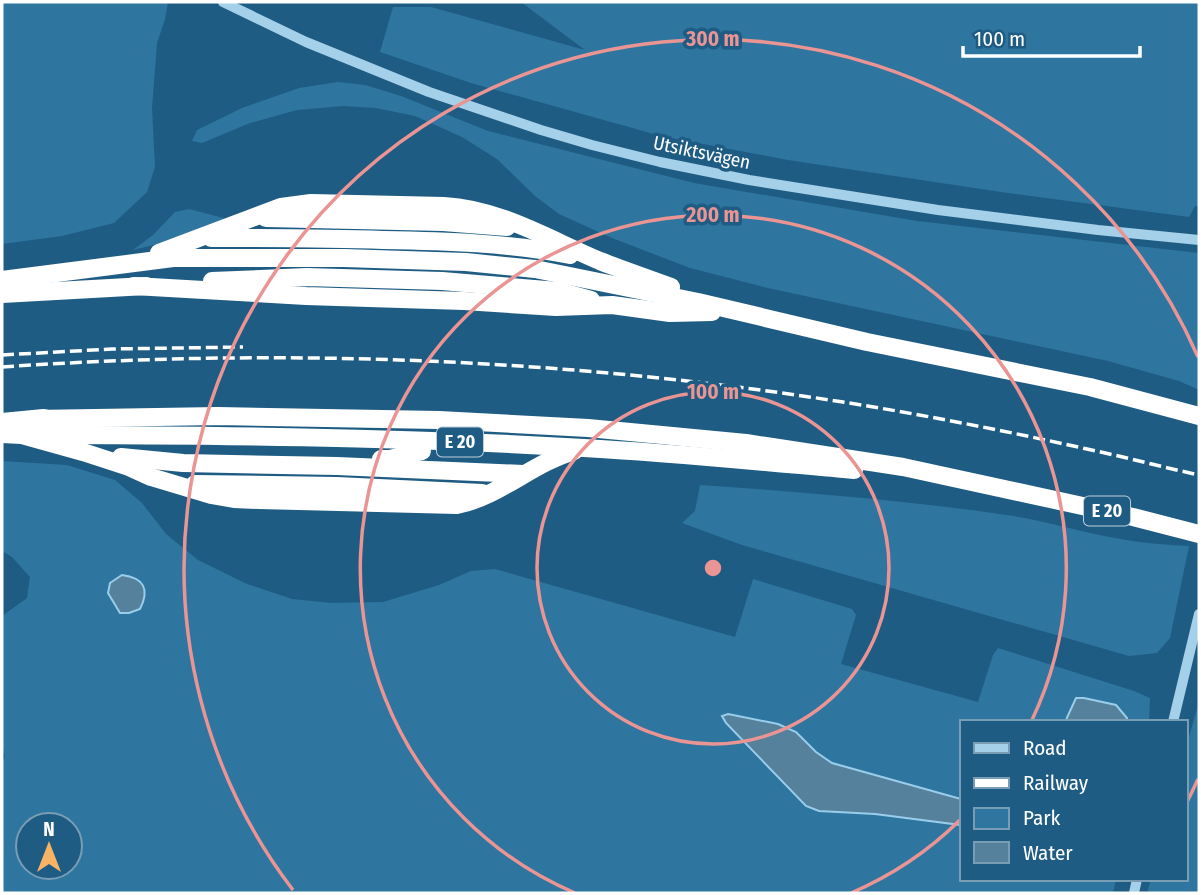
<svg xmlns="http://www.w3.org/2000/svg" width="1201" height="895" viewBox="0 0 1201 895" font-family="'Fira Sans Condensed',sans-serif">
<rect width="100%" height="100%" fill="#1f5c83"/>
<g fill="#2e76a0" fill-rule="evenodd">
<path d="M 2,2 L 168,2 L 165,19 L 157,43 L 152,108 L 155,167 L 147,192 L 114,223 L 62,236 L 2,244 Z"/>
<path d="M 521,2 L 1199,2 L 1199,207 L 1195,206 L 1189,217 L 1008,193 L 788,160 L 661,136 L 471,83 L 380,52 L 393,7 L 431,7 L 585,50 Z"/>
<path d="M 338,82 L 365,85 L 401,96 L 488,131 L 694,183 L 917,221 L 1199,253 L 1199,390 L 1179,381 L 1108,361 L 768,288 L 690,268 L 612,238 L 559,214 L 535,196 L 497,159 L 462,137 L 415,116 L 376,108 L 343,106 L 297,110 L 250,123 L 202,143 L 192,141 L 197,130 L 242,108 L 299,88 Z"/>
<path d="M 189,209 L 227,219 L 170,241 L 133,250 L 153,235 L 175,212 Z"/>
<path d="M 2,461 L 67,465 L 115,480 L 142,503 L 166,534 L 198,560 L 247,584 L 292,599 L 332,603 L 383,602 L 439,585 L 471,571 L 495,569 L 735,637 L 753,579 L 852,609 L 856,615 L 841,664 L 978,702 L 993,655 L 998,648 L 1134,691 L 1150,698 L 1149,722 L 1126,722 L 1126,717 L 1065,718 L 1065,722 L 961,722 L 961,799 L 832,763 L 816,752 L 796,732 L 819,811 L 875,814 L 961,825 L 961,879 L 1116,879 L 1113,893 L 2,893 L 2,762 L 5,757 L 2,742 L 2,616 L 27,598 L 30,577 L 12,557 L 2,551 ZM 28,825 L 70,825 L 70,867 L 28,867 Z"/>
<path d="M 700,485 C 802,492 905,500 1006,515 C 1043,520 1079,532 1115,538 C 1140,543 1165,545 1189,546 L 1170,638 L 1157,653 L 1129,656 L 742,545 L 682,523 L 695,511 Z"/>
<path d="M 1199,702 L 1199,893 L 1147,893 L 1151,879 L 1185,879 L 1185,751 Z"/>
</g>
<g fill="#55819c" stroke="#99cdeb" stroke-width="2">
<path d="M 122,575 C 144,578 150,589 140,609 L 129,613 L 120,613 L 108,593 L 110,583 Z"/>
<path d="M 1076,698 L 1084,698 L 1116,705 L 1127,718 L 1126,722 L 1065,722 Z"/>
<path d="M 728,714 L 778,724 L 796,732 L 816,752 L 832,763 L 961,799 L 961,825 L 875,814 L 819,811 L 806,806 L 726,723 L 722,716 Z"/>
</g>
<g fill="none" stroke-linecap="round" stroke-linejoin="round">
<g stroke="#a5d0e9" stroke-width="10">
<path d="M 223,2 L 306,42 L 429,92 L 541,130 L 592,145 L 660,162 L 749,180 L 938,210 L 1098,230 L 1199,240"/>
<path d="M 1173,722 L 1199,614"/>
<path d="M 1134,893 L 1137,879"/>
</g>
<g stroke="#fff" stroke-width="18">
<path d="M 266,218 L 443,222 L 507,227"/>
<path d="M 211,238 C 268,238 326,238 383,240 C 446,241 508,243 570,255"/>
<path d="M 159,253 L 281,207 L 311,203 L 444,206 C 500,209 550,240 600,261 C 623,270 647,278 671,287"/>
<path d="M 2,280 L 173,258 L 344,258 L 466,262 L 535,269 L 698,302 L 867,342 L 1090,387 L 1199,416"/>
<path d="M 212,281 L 307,277 L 442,281 L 558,291 L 591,300"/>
<path d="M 134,286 L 306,296 L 464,301 L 556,307 L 612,305 L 670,313 L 712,312"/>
<path d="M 2,294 L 146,286"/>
<path d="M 34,419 L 218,416 L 439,420 L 588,428 L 746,443 L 903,467 L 1133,517 L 1199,534"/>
<path d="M 2,422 L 44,418"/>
<path d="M 2,434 L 22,435 L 83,452 L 129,467 L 151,477 L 211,495 L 234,499 L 259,500 L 457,505 C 498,497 533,463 574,451"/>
<path d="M 22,435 C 210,435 397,437 584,448 C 674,453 764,462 854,470"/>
<path d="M 121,457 L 183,463 L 337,466 L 523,474"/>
<path d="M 381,459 L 390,459 L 422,451"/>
<path d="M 195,484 L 337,486 L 482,493"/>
</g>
<g stroke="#fff" stroke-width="3.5" stroke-dasharray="12 5" stroke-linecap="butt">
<path d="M 2,355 L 112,349 L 243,347"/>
<path d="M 2,367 C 264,349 528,357 789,394 C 889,408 988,427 1087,449 C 1125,457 1162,467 1199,475"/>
</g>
</g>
<g fill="none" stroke="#ea9494" stroke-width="3.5">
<circle cx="713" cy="568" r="176"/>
<path d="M960 820A353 353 0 0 1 851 893M575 893A353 353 0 1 1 1032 720"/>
<path d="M1198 779A529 529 0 0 1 1186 804M293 890A529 529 0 1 1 1198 357"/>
</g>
<g text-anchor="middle" stroke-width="7" stroke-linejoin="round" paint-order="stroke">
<g fill="#1f5c83" stroke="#bcceda" stroke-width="2">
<rect x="437" y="427.5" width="46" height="29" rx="5"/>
<rect x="1084" y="496.5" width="46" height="29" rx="5"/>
</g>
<g font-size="18" font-weight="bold" fill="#fff">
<text x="460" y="448">E 20</text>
<text x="1107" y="517">E 20</text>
</g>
<g font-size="19" fill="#fff" stroke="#1f5c83">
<text transform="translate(702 152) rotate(12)" y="7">Utsiktsvägen</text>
</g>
</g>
<circle cx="713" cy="568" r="10" fill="#ea9494" stroke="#1f5c83" stroke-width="3.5"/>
<g font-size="21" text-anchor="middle" font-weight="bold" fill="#ea9494" stroke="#1f5c83" stroke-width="7" stroke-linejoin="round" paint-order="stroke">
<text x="713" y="46">300 m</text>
<text x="713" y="222">200 m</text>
<text x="713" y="399">100 m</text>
</g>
<rect width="1201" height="895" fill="none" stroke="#ffffff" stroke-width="7"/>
<rect x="960" y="720" width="228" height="161" fill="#1f5c83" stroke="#799db5" stroke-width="2"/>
<rect x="974" y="743" width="35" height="10" fill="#a5d0e9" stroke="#799db5" stroke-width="2"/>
<text x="1023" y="755" font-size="21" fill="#ffffff">Road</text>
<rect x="974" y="778" width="35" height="10" fill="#ffffff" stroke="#799db5" stroke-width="2"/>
<text x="1023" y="790" font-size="21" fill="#ffffff">Railway</text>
<rect x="974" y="808" width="35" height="21" fill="#2e76a0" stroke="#799db5" stroke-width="2"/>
<text x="1023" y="825" font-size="21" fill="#ffffff">Park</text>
<rect x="974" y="842" width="35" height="21" fill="#55819c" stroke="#799db5" stroke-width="2"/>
<text x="1023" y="860" font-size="21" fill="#ffffff">Water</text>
<g transform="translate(49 846)"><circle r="33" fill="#1f5c83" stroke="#799db5" stroke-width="2"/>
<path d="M0-5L12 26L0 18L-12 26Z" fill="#f8b365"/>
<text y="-10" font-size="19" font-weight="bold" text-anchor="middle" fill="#ffffff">N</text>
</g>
<path d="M963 46v10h177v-10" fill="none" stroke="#ffffff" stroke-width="3.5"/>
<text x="974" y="46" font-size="21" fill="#ffffff" stroke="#1f5c83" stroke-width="5" paint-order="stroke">100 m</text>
</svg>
